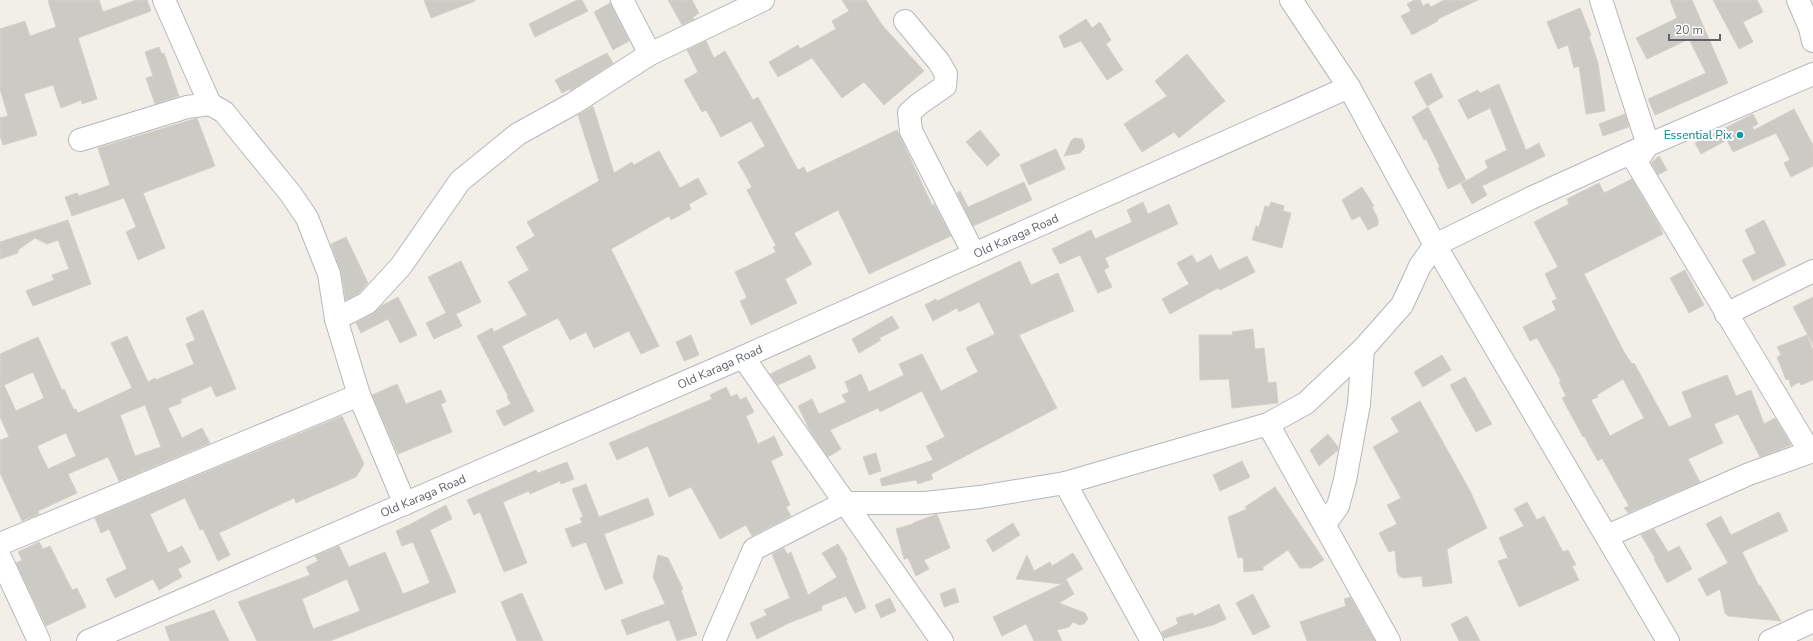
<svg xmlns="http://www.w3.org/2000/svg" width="1813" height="641" viewBox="0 0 1813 641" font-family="'Nunito Sans',sans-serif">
<rect width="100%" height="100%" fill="#f1efe8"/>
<g fill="#cccac5" stroke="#d6d1c6" fill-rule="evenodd">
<path d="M 48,0 L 99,0 L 103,12 L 136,0 L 147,0 L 151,11 L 78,38 L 97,99 L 82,104 L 81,100 L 61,108 L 53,85 L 24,94 L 37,135 L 3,145 L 0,136 L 0,118 L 8,116 L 0,89 L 0,29 L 25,21 L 30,36 L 56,27 Z"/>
<path d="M 424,0 L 475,0 L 475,1 L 431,18 Z"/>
<path d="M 577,0 L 582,0 L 588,11 L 535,37 L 529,24 Z"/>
<path d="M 668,0 L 692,0 L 699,13 L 693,17 L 694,19 L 682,25 Z"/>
<path d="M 842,0 L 866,0 L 882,25 L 924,71 L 884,105 L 864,82 L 842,98 L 812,58 L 778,77 L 769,62 L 798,45 L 800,49 L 836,29 L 832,21 L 849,11 Z"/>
<path d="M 1414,0 L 1420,0 L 1423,6 L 1428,3 L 1431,7 L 1444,0 L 1478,0 L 1438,19 L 1438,21 L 1412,35 L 1401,16 L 1411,11 L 1407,4 Z"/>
<path d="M 1670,0 L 1692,0 L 1728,83 L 1655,115 L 1648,99 L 1706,73 L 1689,39 L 1647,59 L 1636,38 L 1677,18 Z"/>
<path d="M 1713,0 L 1757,0 L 1763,12 L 1743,22 L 1753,42 L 1739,49 Z"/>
<path d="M 610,3 L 629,41 L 613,50 L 594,12 Z"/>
<path d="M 1580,8 L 1591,35 L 1589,36 L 1598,63 L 1605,111 L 1586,114 L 1579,66 L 1574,68 L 1568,45 L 1558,49 L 1547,22 Z"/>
<path d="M 1086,19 L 1092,28 L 1100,22 L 1111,40 L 1106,44 L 1123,70 L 1107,80 L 1081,41 L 1064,48 L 1059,36 Z"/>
<path d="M 706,41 L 714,58 L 725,51 L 753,100 L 758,97 L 798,170 L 804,167 L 807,173 L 897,130 L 932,205 L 934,204 L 951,236 L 869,274 L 838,210 L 794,233 L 812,264 L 785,279 L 797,303 L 751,325 L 740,301 L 747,298 L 735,272 L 776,252 L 773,247 L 776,246 L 747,190 L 752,187 L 738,162 L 765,146 L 751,121 L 721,137 L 706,110 L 702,112 L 684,80 L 698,72 L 687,50 Z"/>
<path d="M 159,47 L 162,54 L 164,53 L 179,96 L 155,104 L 146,78 L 153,76 L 145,52 Z"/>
<path d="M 607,53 L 613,63 L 570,91 L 570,89 L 562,93 L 555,80 Z"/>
<path d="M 1187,54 L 1225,101 L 1179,138 L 1174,132 L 1142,152 L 1124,124 L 1167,96 L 1155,81 Z"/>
<path d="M 1431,73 L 1443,97 L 1427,106 L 1414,82 Z"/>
<path d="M 1499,84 L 1526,150 L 1539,143 L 1545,156 L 1482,186 L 1487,195 L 1472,204 L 1461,184 L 1488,168 L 1485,161 L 1507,150 L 1490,108 L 1468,119 L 1458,100 L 1478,90 L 1480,93 Z"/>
<path d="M 593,106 L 614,173 L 632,162 L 634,165 L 659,151 L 680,188 L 698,178 L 707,194 L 689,204 L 691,209 L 671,220 L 669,216 L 611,249 L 659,346 L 641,354 L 629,331 L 594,348 L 586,332 L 570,340 L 558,318 L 502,346 L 534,411 L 504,426 L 496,411 L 511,404 L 507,397 L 508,396 L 477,336 L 492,328 L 494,332 L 527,315 L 508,282 L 529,270 L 516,247 L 535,236 L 527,222 L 599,181 L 578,115 Z"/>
<path d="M 1428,107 L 1466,180 L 1448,189 L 1438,168 L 1440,167 L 1426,139 L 1424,140 L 1412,117 Z"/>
<path d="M 1794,109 L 1813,145 L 1813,166 L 1791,177 L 1784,163 L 1790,160 L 1776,133 L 1733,152 L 1727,140 L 1701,154 L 1695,143 L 1753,114 L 1758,124 L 1752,127 L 1754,130 Z"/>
<path d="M 1625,114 L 1629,127 L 1603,136 L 1599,124 Z"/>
<path d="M 197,118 L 215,166 L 143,193 L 165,248 L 138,260 L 126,232 L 136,227 L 124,198 L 72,216 L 65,197 L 77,193 L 79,196 L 110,185 L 98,148 Z"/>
<path d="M 980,130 L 1000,155 L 987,166 L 966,142 Z"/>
<path d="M 1074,138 L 1082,139 L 1085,147 L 1083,150 L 1080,153 L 1064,156 L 1071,141 Z"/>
<path d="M 1056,149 L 1065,169 L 1029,185 L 1020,165 Z"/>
<path d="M 1659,156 L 1667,170 L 1658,175 L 1651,163 Z"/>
<path d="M 1632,179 L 1660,227 L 1663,234 L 1584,274 L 1624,352 L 1632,364 L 1634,363 L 1669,427 L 1692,417 L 1682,392 L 1727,375 L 1736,396 L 1751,390 L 1764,424 L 1775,418 L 1791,445 L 1760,457 L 1738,414 L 1714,424 L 1723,443 L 1688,459 L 1700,482 L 1628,513 L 1624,508 L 1629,506 L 1602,458 L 1598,461 L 1584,436 L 1583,437 L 1562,398 L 1566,396 L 1559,382 L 1561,381 L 1537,338 L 1530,341 L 1523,327 L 1556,310 L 1552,301 L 1557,299 L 1545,274 L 1558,267 L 1534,222 L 1569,204 L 1567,199 L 1599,183 L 1604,193 ZM 1623,379 L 1644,418 L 1610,436 L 1591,400 L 1598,397 L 1597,395 Z"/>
<path d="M 1024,182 L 1032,200 L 973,226 L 957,193 L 960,191 L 968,207 Z"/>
<path d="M 1362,187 L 1374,206 L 1372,207 L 1378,219 L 1378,225 L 1368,230 L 1360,216 L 1352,220 L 1342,200 Z"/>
<path d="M 1143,202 L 1148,214 L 1169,204 L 1178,224 L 1105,258 L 1109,267 L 1104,270 L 1112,287 L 1098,293 L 1080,255 L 1060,264 L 1052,249 L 1091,230 L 1095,239 L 1132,222 L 1127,210 Z"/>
<path d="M 1271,202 L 1284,206 L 1283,211 L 1291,213 L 1282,248 L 1252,240 L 1256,226 L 1259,227 L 1265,206 L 1269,207 Z"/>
<path d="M 68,220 L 91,284 L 33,306 L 26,291 L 54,280 L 52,275 L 69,269 L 58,240 L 47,244 L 35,238 L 18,250 L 18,253 L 0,259 L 0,242 Z"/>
<path d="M 1764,220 L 1786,265 L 1753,281 L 1742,260 L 1756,253 L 1745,230 Z"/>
<path d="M 346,237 L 368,283 L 359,293 L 346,300 L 341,272 L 331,244 Z"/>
<path d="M 1192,255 L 1197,263 L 1211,255 L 1219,270 L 1247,256 L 1255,272 L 1220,290 L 1218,288 L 1170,314 L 1162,299 L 1189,284 L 1177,263 Z"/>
<path d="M 461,261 L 481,302 L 456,314 L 462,326 L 434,339 L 426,323 L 446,313 L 428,277 Z"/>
<path d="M 1020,261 L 1031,285 L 1058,273 L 1074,311 L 1019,335 L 1057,408 L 931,474 L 933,479 L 918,484 L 916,480 L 882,486 L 880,479 L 933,460 L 926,446 L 945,437 L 922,391 L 880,412 L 878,408 L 830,430 L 841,449 L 828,457 L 810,431 L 798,406 L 812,399 L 819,414 L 846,402 L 842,395 L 849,392 L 845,382 L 861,374 L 869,392 L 904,375 L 899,364 L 922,354 L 941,391 L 978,372 L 966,348 L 995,334 L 979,302 L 959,312 L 957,308 L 933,321 L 925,305 L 936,299 L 937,301 Z"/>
<path d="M 1685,270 L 1704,305 L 1689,313 L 1670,278 Z"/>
<path d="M 398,297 L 417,335 L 400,343 L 388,319 L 361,333 L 356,323 L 373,314 L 381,306 Z"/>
<path d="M 1813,297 L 1813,345 L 1793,307 Z"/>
<path d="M 203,310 L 236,389 L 216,397 L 211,386 L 181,399 L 181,403 L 168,408 L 182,438 L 202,428 L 210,443 L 119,481 L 108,457 L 68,474 L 77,493 L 38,511 L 39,514 L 22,521 L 0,473 L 0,440 L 9,437 L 0,417 L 0,354 L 38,337 L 62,390 L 64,389 L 74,410 L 76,409 L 78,413 L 132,388 L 111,343 L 127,336 L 148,382 L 155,378 L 156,380 L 194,364 L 186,344 L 195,340 L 186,318 ZM 33,372 L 44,398 L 16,411 L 4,385 ZM 145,405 L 161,447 L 135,456 L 120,415 ZM 66,433 L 76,456 L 48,469 L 37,446 Z"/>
<path d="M 892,316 L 899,328 L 879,338 L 881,340 L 859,353 L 852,339 Z"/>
<path d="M 1253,329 L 1255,349 L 1264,348 L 1268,383 L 1276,382 L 1278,403 L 1232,408 L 1229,379 L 1200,380 L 1199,335 L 1233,335 L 1232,332 Z"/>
<path d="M 691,335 L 699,355 L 684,361 L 676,342 Z"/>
<path d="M 1807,335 L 1813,350 L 1813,380 L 1801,385 L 1799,382 L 1791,387 L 1789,379 L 1786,380 L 1777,357 L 1781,355 L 1777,347 Z"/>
<path d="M 810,355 L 816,368 L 778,385 L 770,374 Z"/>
<path d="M 1442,355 L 1451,370 L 1423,387 L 1414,372 Z"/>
<path d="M 1465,377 L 1492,424 L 1476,432 L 1450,385 Z"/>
<path d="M 397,384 L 406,404 L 441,390 L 446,402 L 441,404 L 452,432 L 398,454 L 372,395 Z"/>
<path d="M 726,387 L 731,397 L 737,394 L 740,400 L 746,397 L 754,412 L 746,416 L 758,444 L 774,436 L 783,455 L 771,461 L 790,505 L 786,507 L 791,516 L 752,536 L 746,525 L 720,539 L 691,487 L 669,497 L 648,446 L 617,460 L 609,443 L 712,399 L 710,395 Z"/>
<path d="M 1420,401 L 1470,491 L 1487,528 L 1447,549 L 1452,583 L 1423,587 L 1422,576 L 1403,578 L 1399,576 L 1397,572 L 1395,550 L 1389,552 L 1379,533 L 1397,524 L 1387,505 L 1401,498 L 1373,447 L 1399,432 L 1391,418 Z"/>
<path d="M 342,416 L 364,464 L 356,477 L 296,503 L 294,498 L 219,533 L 230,555 L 218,561 L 203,529 L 200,530 L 185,498 L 150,514 L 168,553 L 182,546 L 191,562 L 178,569 L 182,577 L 159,590 L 153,579 L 115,598 L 106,579 L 127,569 L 109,529 L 101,533 L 95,518 Z"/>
<path d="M 1328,434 L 1338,447 L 1338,450 L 1319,466 L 1310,450 Z"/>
<path d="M 876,453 L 881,471 L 869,475 L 863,457 Z"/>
<path d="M 1242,461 L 1250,477 L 1220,491 L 1213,475 Z"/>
<path d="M 567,462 L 574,479 L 561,484 L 560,481 L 530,494 L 529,491 L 503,502 L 527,563 L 504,572 L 480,512 L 474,515 L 467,500 L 536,470 L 538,473 Z"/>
<path d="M 586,484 L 599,517 L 648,498 L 654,515 L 604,534 L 623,583 L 605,590 L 586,542 L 572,547 L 565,529 L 582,523 L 580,518 L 583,517 L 572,489 Z"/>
<path d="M 1275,487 L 1324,560 L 1311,568 L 1300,568 L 1288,550 L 1263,567 L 1263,570 L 1244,572 L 1243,557 L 1238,558 L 1228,517 L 1247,509 L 1245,507 Z"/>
<path d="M 1527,502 L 1537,520 L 1544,516 L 1563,552 L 1568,550 L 1576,565 L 1572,566 L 1579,580 L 1519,607 L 1498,561 L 1508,558 L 1499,538 L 1524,526 L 1514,509 Z"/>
<path d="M 446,505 L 452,519 L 430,530 L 456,592 L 330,641 L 257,641 L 238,602 L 310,575 L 306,567 L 318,561 L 315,556 L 339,546 L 349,567 L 385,552 L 403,594 L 430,583 L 413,542 L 402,546 L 396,531 L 409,525 ZM 347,579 L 360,611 L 313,629 L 302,599 Z"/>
<path d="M 1779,512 L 1788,531 L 1742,552 L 1759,586 L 1760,585 L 1781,621 L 1728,616 L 1725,613 L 1720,589 L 1707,596 L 1698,579 L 1728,563 L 1706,524 L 1721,516 L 1731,535 Z"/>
<path d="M 937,514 L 950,548 L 924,560 L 929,569 L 916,576 L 908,558 L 904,559 L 896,529 L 913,524 L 913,523 Z"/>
<path d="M 1013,523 L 1020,535 L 993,552 L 986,540 Z"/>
<path d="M 1654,529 L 1668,552 L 1679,546 L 1692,569 L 1667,583 L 1654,559 L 1655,558 L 1641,535 Z"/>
<path d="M 39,542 L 43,549 L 50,546 L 72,590 L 77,588 L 86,607 L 46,626 L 16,563 L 22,560 L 18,552 Z"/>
<path d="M 838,544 L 847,559 L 846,560 L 866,608 L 855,613 L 846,596 L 821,606 L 822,610 L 789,623 L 757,639 L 750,623 L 767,615 L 764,610 L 790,598 L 772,554 L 784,548 L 787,554 L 791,552 L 808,595 L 837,577 L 822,553 Z"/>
<path d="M 1073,553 L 1083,569 L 1066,579 L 1074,594 L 1059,603 L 1085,613 L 1088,619 L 1084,624 L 1080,625 L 1073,622 L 1069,627 L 1057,630 L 1062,641 L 1034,641 L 1026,624 L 1002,636 L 993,617 L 1062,584 L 1016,579 L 1027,555 L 1034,571 L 1050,562 L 1052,566 Z"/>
<path d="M 658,555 L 668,558 L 683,589 L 681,590 L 697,635 L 677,641 L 669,620 L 627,635 L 621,620 L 665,604 L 653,577 Z"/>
<path d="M 955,588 L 959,602 L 944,607 L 940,594 Z"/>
<path d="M 522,593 L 543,641 L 517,641 L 501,602 Z"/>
<path d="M 1253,594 L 1270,627 L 1253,635 L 1236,603 Z"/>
<path d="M 1350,597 L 1375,641 L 1307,641 L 1300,622 L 1346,606 L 1344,599 Z"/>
<path d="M 890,598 L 896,611 L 881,618 L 875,605 Z"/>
<path d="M 1219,604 L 1226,619 L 1213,625 L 1164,638 L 1162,632 L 1178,624 L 1176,618 L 1193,613 L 1194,616 Z"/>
<path d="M 214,610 L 229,641 L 170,641 L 165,627 Z"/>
<path d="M 1467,616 L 1480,641 L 1459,641 L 1451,624 Z"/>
</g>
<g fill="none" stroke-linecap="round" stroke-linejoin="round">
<defs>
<g id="minor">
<path d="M 164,0 L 210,104"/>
<path d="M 622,0 L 650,54"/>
<path d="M 1291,0 L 1349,87 L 1435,245 L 1668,641"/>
<path d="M 1601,0 L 1648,145 L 1636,162 L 1810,452"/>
<path d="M 1798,0 L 1810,28 L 1813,41"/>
<path d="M 905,21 L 939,62 L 946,74 L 945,86 L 919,104 L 909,113 L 911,131 L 974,254"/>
<path d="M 80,140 L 187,107 L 210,104 L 224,112 L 290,193 L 307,218 L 329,274 L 336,319 L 359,395 L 405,504"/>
<path d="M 1726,314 L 1813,271"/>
<path d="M 336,319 L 367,303 L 401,266 L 460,181 L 518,134 L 574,103 L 650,54 L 763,0"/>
<path d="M 743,357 L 942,641"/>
<path d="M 1268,424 L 1306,403 L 1363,349 L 1402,305 L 1420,266 L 1435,245 L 1531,198 L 1648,145 L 1813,74"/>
<path d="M 1065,483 L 1152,641"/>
<path d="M 1325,524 L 1338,506 L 1345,480 L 1359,404 L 1363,349"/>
<path d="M 1607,536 L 1749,474 L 1813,451"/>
<path d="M 0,544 L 359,395"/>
<path d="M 0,557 L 39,641"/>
<path d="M 88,641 L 743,357 L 1349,87"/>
<path d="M 714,641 L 754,549 L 844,503 L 925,503 L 980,497 L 1065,483 L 1268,424 L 1389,641"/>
<path d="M 1770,641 L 1813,621"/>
</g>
</defs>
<use href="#minor" stroke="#b5b8bc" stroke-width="24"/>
<use href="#minor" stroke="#fff" stroke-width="22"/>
</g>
<circle fill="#0f9aa8" stroke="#fff" stroke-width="1.5" cx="1740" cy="135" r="4"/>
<g text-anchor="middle" stroke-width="4" stroke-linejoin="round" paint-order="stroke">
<g font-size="12" fill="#0d838f" stroke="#fff" text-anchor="end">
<text x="1732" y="139">Essential Pix</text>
</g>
<g font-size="12" fill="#5f6368" stroke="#fff">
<text transform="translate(1016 236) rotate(-24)" y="4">Old Karaga Road</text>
<text transform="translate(720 367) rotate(-24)" y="4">Old Karaga Road</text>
<text transform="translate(423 496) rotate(-23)" y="4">Old Karaga Road</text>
</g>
</g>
<path d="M1669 34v6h51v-6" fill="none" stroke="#5f6368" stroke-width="2"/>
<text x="1675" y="34" font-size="12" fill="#5f6368" stroke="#ffffff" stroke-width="3" paint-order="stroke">20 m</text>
</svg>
